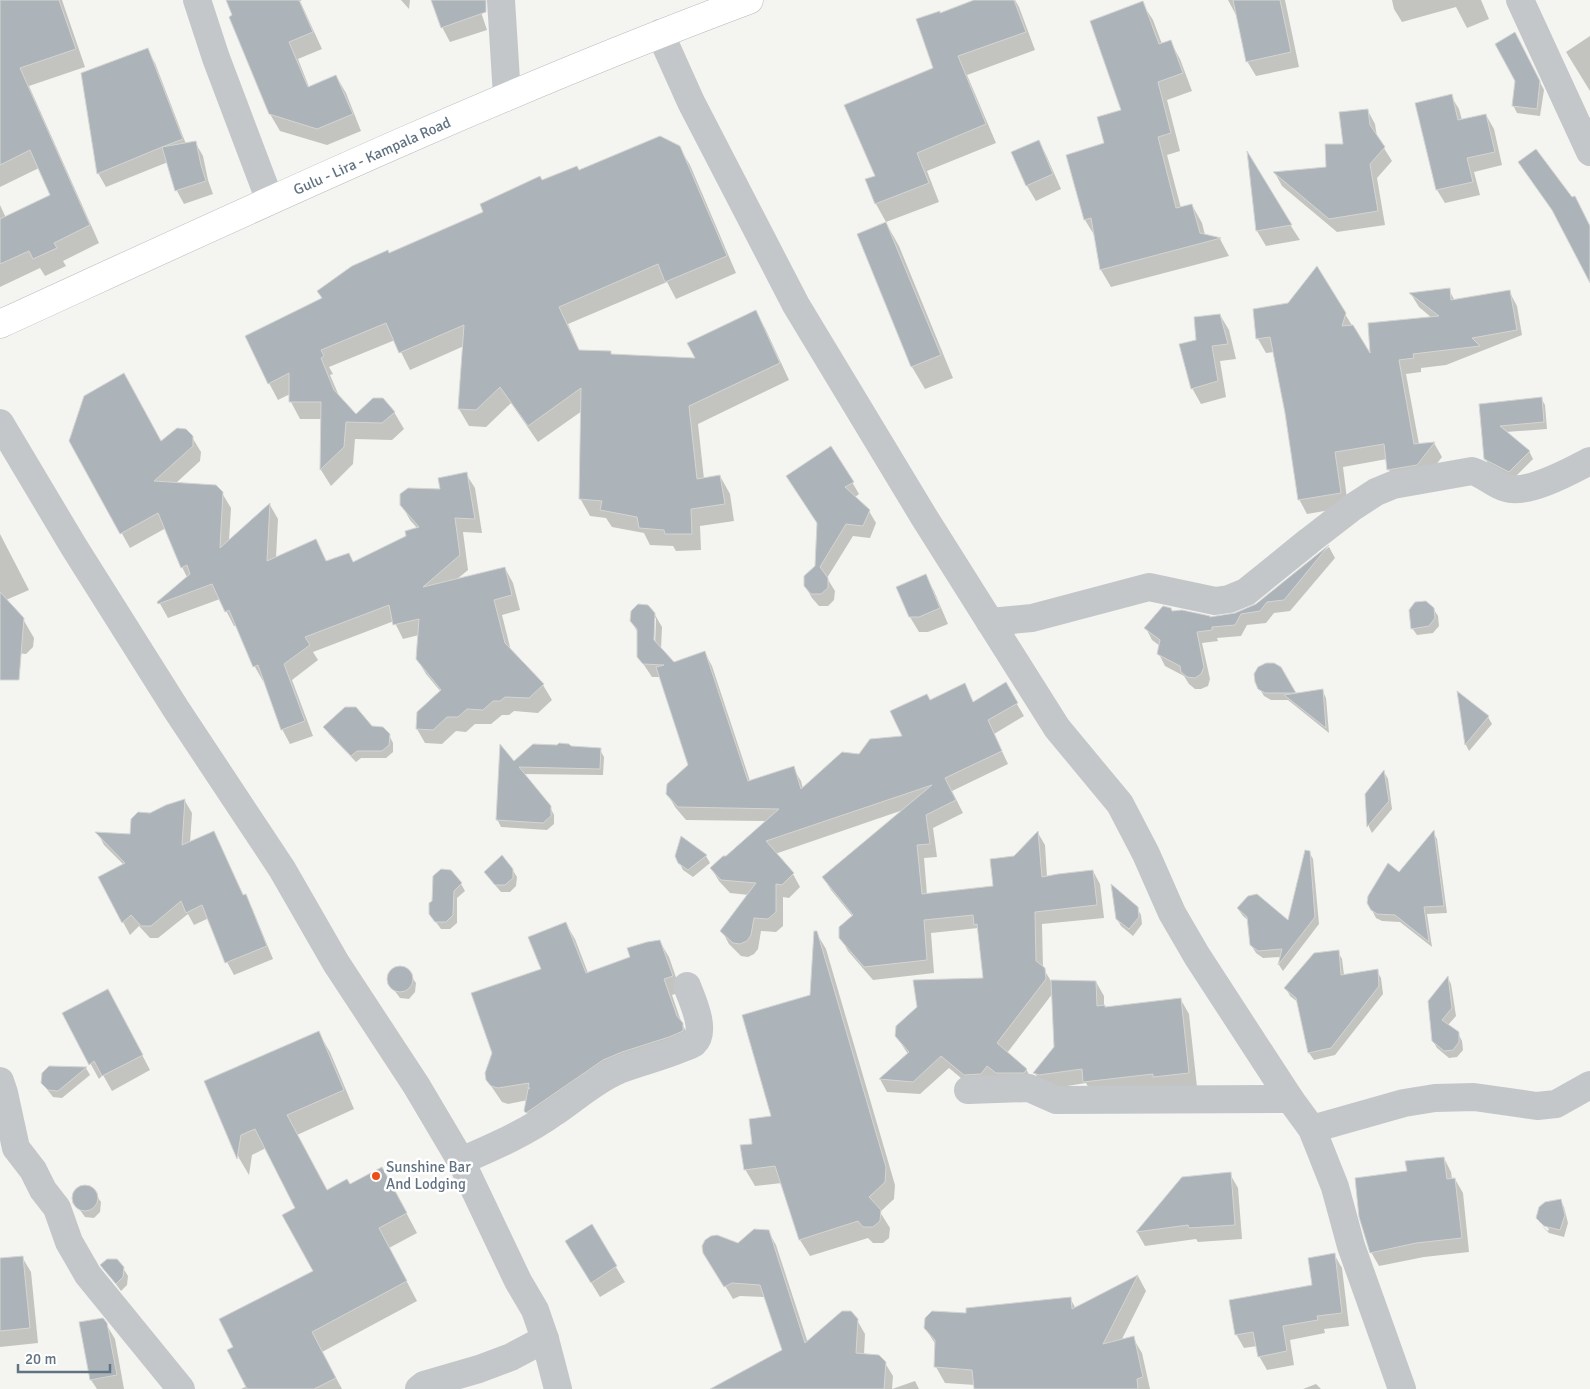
<svg xmlns="http://www.w3.org/2000/svg" width="1590" height="1389" viewBox="0 0 1590 1389" font-family="Signika,sans-serif">
<rect width="100%" height="100%" fill="#f4f4f0"/>
<g fill="#0003" fill-rule="evenodd">
<path d="M 0,0 L 62,0 L 85,67 L 29,86 L 99,243 L 63,261 L 66,266 L 45,276 L 40,268 L 0,287 L 0,205 L 6,218 L 51,196 L 39,168 L 0,187 Z"/>
<path d="M 227,0 L 302,0 L 300,1 L 322,49 L 298,59 L 309,87 L 336,76 L 346,93 L 361,131 L 327,145 L 280,131 L 270,114 Z"/>
<path d="M 401,0 L 410,0 L 409,9 Z"/>
<path d="M 432,0 L 477,0 L 487,30 L 450,42 L 442,27 Z"/>
<path d="M 978,0 L 1015,0 L 1019,7 L 1035,50 L 967,75 L 996,143 L 927,171 L 939,202 L 886,222 L 876,204 L 867,180 L 877,176 L 935,69 L 940,14 Z"/>
<path d="M 1228,0 L 1285,0 L 1299,67 L 1256,76 L 1247,61 L 1236,15 Z"/>
<path d="M 1392,0 L 1481,0 L 1489,19 L 1467,28 L 1456,7 L 1402,22 L 1394,9 Z"/>
<path d="M 1142,3 L 1153,20 L 1162,44 L 1170,41 L 1180,59 L 1192,91 L 1167,100 L 1180,151 L 1167,155 L 1181,208 L 1192,205 L 1202,223 L 1205,235 L 1220,239 L 1229,256 L 1111,287 L 1101,270 L 1096,238 L 1085,220 L 1067,155 L 1106,144 L 1123,111 Z"/>
<path d="M 1590,36 L 1590,91 L 1566,52 Z"/>
<path d="M 1519,41 L 1544,90 L 1540,116 L 1517,113 L 1513,105 Z"/>
<path d="M 147,49 L 155,63 L 186,144 L 195,142 L 203,156 L 208,180 L 213,194 L 184,204 L 177,191 L 168,162 L 106,187 L 98,173 Z"/>
<path d="M 1451,96 L 1459,109 L 1462,120 L 1486,115 L 1494,129 L 1502,165 L 1474,172 L 1480,195 L 1445,203 L 1437,190 Z"/>
<path d="M 1368,111 L 1375,124 L 1377,137 L 1392,161 L 1377,178 L 1385,225 L 1337,232 L 1282,186 L 1275,173 L 1327,168 Z"/>
<path d="M 1039,141 L 1047,157 L 1061,189 L 1036,201 L 1027,186 Z"/>
<path d="M 679,147 L 690,165 L 736,273 L 676,299 L 667,282 L 568,324 L 580,352 L 610,352 L 612,355 L 697,360 L 755,311 L 765,328 L 789,380 L 698,424 L 704,479 L 720,476 L 730,494 L 734,521 L 700,526 L 701,550 L 676,551 L 673,546 L 650,545 L 644,533 L 612,527 L 606,518 L 590,516 L 580,498 L 582,411 L 538,442 L 511,403 L 486,427 L 469,426 L 459,409 L 464,346 L 410,370 L 395,340 L 329,367 L 333,374 L 330,375 L 339,396 L 356,416 L 394,412 L 404,429 L 392,440 L 355,439 L 353,464 L 331,486 L 321,470 L 322,419 L 300,419 L 291,402 L 290,394 L 278,400 L 269,383 L 323,299 L 389,254 L 485,212 L 542,181 Z"/>
<path d="M 1249,156 L 1291,226 L 1300,240 L 1266,246 L 1257,231 Z"/>
<path d="M 886,223 L 899,246 L 953,378 L 925,389 L 912,367 L 858,234 Z"/>
<path d="M 1449,290 L 1455,301 L 1509,291 L 1517,306 L 1522,335 L 1446,365 L 1421,368 L 1421,372 L 1406,374 L 1419,444 L 1434,443 L 1442,457 L 1425,479 L 1397,484 L 1389,470 L 1387,459 L 1343,467 L 1348,507 L 1307,514 L 1299,499 L 1287,413 L 1274,352 L 1266,353 L 1258,339 L 1255,310 L 1345,314 L 1372,358 L 1432,318 L 1419,307 L 1411,294 Z"/>
<path d="M 1220,315 L 1229,330 L 1236,359 L 1220,361 L 1226,397 L 1201,404 L 1192,388 L 1198,341 Z"/>
<path d="M 1541,398 L 1545,405 L 1547,429 L 1506,432 L 1529,451 L 1533,459 L 1513,479 L 1489,466 L 1485,458 L 1480,405 Z"/>
<path d="M 192,437 L 201,452 L 200,461 L 176,483 L 222,493 L 231,508 L 229,541 L 270,505 L 278,519 L 276,558 L 316,541 L 327,562 L 349,555 L 354,563 L 408,537 L 418,529 L 410,520 L 401,504 L 441,490 L 466,474 L 475,488 L 482,533 L 463,532 L 468,570 L 456,580 L 505,568 L 513,583 L 520,610 L 502,615 L 511,651 L 543,685 L 552,700 L 538,713 L 514,711 L 509,715 L 502,715 L 491,724 L 475,724 L 466,732 L 456,731 L 442,744 L 425,743 L 417,729 L 441,692 L 426,674 L 417,659 L 419,635 L 403,639 L 394,621 L 313,652 L 318,660 L 292,680 L 313,736 L 290,744 L 282,729 L 264,681 L 263,681 L 255,667 L 237,625 L 234,626 L 220,599 L 168,618 L 159,602 L 187,577 L 182,567 L 166,528 L 130,548 L 71,441 L 161,443 Z"/>
<path d="M 852,482 L 859,494 L 855,497 L 869,511 L 876,523 L 870,538 L 853,536 L 827,578 L 835,591 L 834,600 L 828,606 L 819,606 L 812,598 L 805,586 L 816,567 L 818,524 L 795,488 Z"/>
<path d="M 0,534 L 29,590 L 6,600 L 23,619 L 34,638 L 33,647 L 26,654 L 17,653 L 0,634 Z"/>
<path d="M 1329,547 L 1335,558 L 1290,611 L 1274,613 L 1266,623 L 1247,625 L 1241,636 L 1217,638 L 1218,641 L 1202,643 L 1210,679 L 1208,686 L 1201,689 L 1195,689 L 1189,684 L 1184,676 L 1165,666 L 1159,654 L 1160,646 L 1152,640 L 1146,628 L 1172,613 L 1210,619 L 1235,615 L 1256,605 Z"/>
<path d="M 925,576 L 934,591 L 948,624 L 928,632 L 919,632 L 910,617 Z"/>
<path d="M 1433,608 L 1438,616 L 1439,626 L 1433,633 L 1417,635 L 1412,628 Z"/>
<path d="M 654,613 L 662,627 L 661,649 L 673,663 L 705,653 L 712,666 L 750,781 L 793,768 L 801,781 L 803,789 L 860,755 L 904,737 L 930,701 L 965,685 L 974,703 L 1005,684 L 1024,716 L 994,734 L 1008,764 L 952,791 L 963,813 L 933,828 L 937,857 L 924,858 L 927,895 L 994,887 L 1015,858 L 1038,833 L 1045,845 L 1047,877 L 1093,871 L 1100,884 L 1104,918 L 1042,924 L 1043,968 L 1051,981 L 1096,982 L 1104,996 L 1104,1006 L 1106,1008 L 1181,1000 L 1189,1014 L 1197,1087 L 1093,1095 L 1086,1083 L 1048,1089 L 1043,1087 L 1035,1073 L 1055,1047 L 1053,993 L 1007,1053 L 1026,1069 L 1034,1083 L 973,1088 L 949,1068 L 920,1094 L 887,1092 L 880,1079 L 908,1054 L 896,1036 L 984,979 L 978,928 L 931,933 L 934,973 L 873,980 L 848,951 L 840,937 L 853,917 L 831,890 L 823,877 L 903,810 L 775,854 L 793,874 L 800,887 L 789,898 L 783,897 L 783,926 L 776,932 L 761,931 L 758,949 L 754,954 L 748,957 L 741,956 L 729,944 L 722,931 L 749,895 L 730,893 L 719,881 L 711,868 L 726,858 L 767,821 L 686,820 L 675,807 L 667,793 L 689,765 L 660,677 L 652,677 L 638,656 L 638,633 L 631,621 ZM 653,618 L 656,618 L 655,646 L 653,646 Z"/>
<path d="M 1280,668 L 1295,694 L 1322,690 L 1326,698 L 1329,733 L 1288,700 L 1271,700 L 1264,696 L 1256,682 Z"/>
<path d="M 1458,694 L 1488,717 L 1492,724 L 1469,751 L 1466,745 Z"/>
<path d="M 324,727 L 371,727 L 389,735 L 393,743 L 393,752 L 386,758 L 361,758 L 356,762 L 329,734 Z"/>
<path d="M 571,747 L 600,750 L 604,757 L 603,775 L 523,774 L 550,807 L 554,815 L 554,824 L 547,830 L 501,827 L 497,819 L 513,762 Z"/>
<path d="M 1384,772 L 1388,779 L 1392,809 L 1372,833 L 1369,827 L 1366,795 Z"/>
<path d="M 185,801 L 192,813 L 190,843 L 213,832 L 244,896 L 245,895 L 252,908 L 273,959 L 234,975 L 227,962 L 209,918 L 194,925 L 188,914 L 158,938 L 150,938 L 139,926 L 130,935 L 123,922 L 100,877 L 124,865 L 104,845 L 98,833 L 131,835 L 150,814 Z"/>
<path d="M 1433,832 L 1437,839 L 1447,913 L 1427,914 L 1432,947 L 1400,922 L 1382,921 L 1376,918 L 1372,910 L 1399,874 Z"/>
<path d="M 682,838 L 706,856 L 710,863 L 693,877 L 683,870 L 679,862 Z"/>
<path d="M 1309,852 L 1313,859 L 1319,924 L 1283,971 L 1279,965 L 1281,957 L 1263,958 L 1256,953 L 1251,945 L 1249,921 L 1243,916 L 1238,909 L 1289,923 Z"/>
<path d="M 512,869 L 517,877 L 516,886 L 510,892 L 501,892 L 490,879 L 486,872 Z"/>
<path d="M 461,884 L 465,891 L 457,898 L 457,923 L 450,929 L 441,929 L 430,914 Z"/>
<path d="M 1137,908 L 1141,915 L 1142,924 L 1133,936 L 1121,926 L 1117,919 Z"/>
<path d="M 566,924 L 575,939 L 588,973 L 632,958 L 660,942 L 669,957 L 681,992 L 672,995 L 682,1024 L 691,1040 L 536,1127 L 526,1111 L 528,1100 L 508,1104 L 502,1102 L 487,1080 Z"/>
<path d="M 816,932 L 826,949 L 895,1185 L 894,1199 L 880,1212 L 890,1228 L 889,1238 L 883,1243 L 873,1243 L 868,1238 L 810,1256 L 800,1240 L 782,1183 L 755,1186 L 745,1169 L 754,1145 L 773,1117 L 811,996 Z"/>
<path d="M 1338,952 L 1342,959 L 1344,975 L 1377,971 L 1381,978 L 1383,994 L 1335,1055 L 1314,1060 L 1309,1053 L 1299,1003 L 1290,996 L 1286,988 Z"/>
<path d="M 396,968 L 405,968 L 416,983 L 415,992 L 409,999 L 400,998 L 389,983 L 389,974 Z"/>
<path d="M 1448,978 L 1451,984 L 1456,1016 L 1448,1025 L 1458,1033 L 1462,1041 L 1463,1050 L 1457,1057 L 1449,1058 L 1437,1048 L 1433,1041 Z"/>
<path d="M 116,1005 L 150,1070 L 112,1091 L 103,1075 L 99,1079 L 63,1014 Z"/>
<path d="M 318,1032 L 330,1052 L 354,1109 L 297,1135 L 327,1192 L 350,1186 L 393,1188 L 417,1233 L 389,1248 L 417,1301 L 322,1352 L 342,1389 L 241,1389 L 247,1386 L 314,1272 L 297,1208 L 266,1148 L 252,1155 L 249,1175 L 239,1158 L 206,1081 Z"/>
<path d="M 50,1068 L 86,1068 L 90,1075 L 62,1098 L 53,1097 L 42,1083 Z"/>
<path d="M 1444,1158 L 1451,1172 L 1452,1179 L 1455,1179 L 1463,1193 L 1469,1252 L 1424,1257 L 1379,1266 L 1371,1252 L 1408,1173 Z"/>
<path d="M 1230,1174 L 1238,1188 L 1242,1239 L 1198,1242 L 1196,1239 L 1145,1246 L 1137,1232 L 1183,1178 Z"/>
<path d="M 81,1187 L 90,1187 L 101,1202 L 100,1212 L 94,1218 L 85,1217 L 74,1202 L 75,1193 Z"/>
<path d="M 1560,1200 L 1564,1207 L 1568,1223 L 1564,1237 L 1549,1233 L 1541,1225 L 1548,1231 L 1549,1229 L 1540,1221 L 1540,1223 L 1537,1218 Z"/>
<path d="M 591,1226 L 625,1282 L 600,1297 L 575,1256 Z"/>
<path d="M 768,1231 L 776,1245 L 808,1343 L 857,1320 L 865,1334 L 864,1355 L 885,1363 L 893,1376 L 892,1389 L 915,1381 L 919,1389 L 747,1389 L 784,1351 L 766,1297 L 740,1296 L 733,1299 L 713,1266 L 739,1245 Z"/>
<path d="M 1334,1254 L 1342,1268 L 1349,1326 L 1324,1329 L 1325,1333 L 1290,1340 L 1294,1365 L 1267,1370 L 1259,1356 L 1257,1346 L 1244,1348 L 1236,1334 L 1314,1286 Z"/>
<path d="M 22,1257 L 31,1272 L 38,1343 L 0,1347 L 0,1259 Z"/>
<path d="M 102,1265 L 123,1268 L 128,1276 L 127,1285 L 121,1291 Z"/>
<path d="M 1138,1276 L 1146,1291 L 1121,1341 L 1133,1338 L 1142,1353 L 1150,1389 L 975,1389 L 975,1385 L 945,1383 L 936,1367 L 936,1345 L 925,1328 L 968,1315 L 1070,1298 L 1076,1309 Z"/>
<path d="M 106,1324 L 115,1339 L 124,1389 L 97,1389 L 91,1380 Z"/>
<path d="M 1316,1384 L 1321,1389 L 1303,1389 Z"/>
</g>
<g fill="#acb4b9" stroke="#d5d5d3">
<path d="M 0,0 L 59,0 L 76,49 L 20,68 L 90,225 L 54,243 L 57,248 L 33,259 L 29,251 L 0,264 L 0,219 L 50,195 L 30,150 L 0,165 Z"/>
<path d="M 226,0 L 299,0 L 313,32 L 289,42 L 308,87 L 336,75 L 353,114 L 317,129 L 269,114 L 229,17 L 232,15 Z"/>
<path d="M 431,0 L 486,0 L 486,12 L 441,28 Z"/>
<path d="M 974,0 L 1014,0 L 1026,32 L 958,56 L 986,124 L 917,153 L 929,183 L 875,204 L 865,179 L 875,176 L 844,105 L 933,68 L 916,19 L 940,11 L 940,13 Z"/>
<path d="M 1233,0 L 1280,0 L 1291,52 L 1246,62 Z"/>
<path d="M 1143,1 L 1159,44 L 1171,40 L 1183,73 L 1158,82 L 1171,133 L 1158,137 L 1176,208 L 1192,204 L 1200,233 L 1221,238 L 1100,270 L 1091,218 L 1084,220 L 1066,155 L 1104,143 L 1097,117 L 1121,110 L 1090,21 Z"/>
<path d="M 1515,32 L 1540,81 L 1537,109 L 1512,106 L 1515,81 L 1495,44 Z"/>
<path d="M 148,48 L 183,139 L 162,147 L 196,141 L 201,165 L 206,181 L 175,191 L 162,147 L 97,174 L 81,73 Z"/>
<path d="M 1452,94 L 1458,120 L 1486,114 L 1495,152 L 1467,158 L 1473,182 L 1436,190 L 1415,103 Z"/>
<path d="M 1368,109 L 1370,125 L 1385,147 L 1370,164 L 1378,211 L 1329,219 L 1273,172 L 1326,167 L 1325,144 L 1343,144 L 1339,112 Z"/>
<path d="M 660,136 L 680,146 L 727,256 L 665,282 L 658,264 L 559,307 L 579,350 L 611,351 L 611,354 L 695,358 L 687,343 L 756,310 L 780,363 L 689,406 L 697,479 L 720,475 L 725,504 L 691,509 L 692,534 L 665,534 L 664,530 L 639,528 L 637,517 L 600,510 L 602,501 L 579,499 L 581,388 L 528,426 L 500,387 L 476,410 L 458,409 L 464,325 L 399,353 L 386,323 L 321,350 L 324,356 L 321,358 L 334,390 L 356,414 L 373,398 L 383,398 L 395,412 L 382,423 L 346,422 L 344,447 L 320,470 L 321,402 L 289,402 L 289,373 L 268,384 L 245,336 L 322,298 L 317,291 L 352,266 L 388,250 L 389,253 L 483,212 L 480,204 L 540,176 L 542,180 L 577,166 L 579,170 Z"/>
<path d="M 1039,140 L 1053,174 L 1026,186 L 1011,152 Z"/>
<path d="M 1536,149 L 1572,197 L 1575,196 L 1590,226 L 1590,283 L 1552,210 L 1518,162 Z"/>
<path d="M 1247,151 L 1292,225 L 1256,231 Z"/>
<path d="M 886,222 L 941,355 L 911,367 L 857,234 Z"/>
<path d="M 1317,266 L 1346,313 L 1342,326 L 1353,325 L 1370,353 L 1368,323 L 1439,316 L 1409,293 L 1450,288 L 1451,300 L 1510,290 L 1517,330 L 1472,338 L 1480,346 L 1413,354 L 1414,358 L 1399,360 L 1414,444 L 1435,442 L 1417,465 L 1387,470 L 1384,444 L 1335,452 L 1341,493 L 1298,500 L 1285,413 L 1270,337 L 1256,339 L 1253,309 L 1288,303 Z"/>
<path d="M 1220,314 L 1228,344 L 1212,346 L 1218,381 L 1191,389 L 1179,344 L 1196,340 L 1194,317 Z"/>
<path d="M 124,373 L 161,441 L 177,428 L 186,429 L 193,436 L 193,446 L 154,481 L 216,485 L 223,492 L 220,548 L 270,503 L 267,561 L 316,539 L 326,561 L 349,553 L 353,562 L 406,536 L 405,531 L 419,527 L 400,505 L 400,494 L 408,488 L 440,489 L 438,478 L 467,472 L 475,519 L 455,518 L 460,555 L 423,587 L 505,567 L 512,595 L 494,600 L 505,643 L 544,684 L 529,698 L 505,697 L 500,701 L 493,701 L 483,710 L 467,709 L 458,717 L 447,717 L 433,730 L 416,729 L 417,712 L 441,690 L 416,659 L 419,619 L 393,625 L 389,605 L 305,637 L 310,645 L 284,664 L 305,721 L 281,730 L 258,665 L 253,667 L 229,610 L 225,612 L 212,584 L 158,604 L 157,602 L 190,574 L 187,565 L 181,568 L 158,513 L 120,534 L 69,441 L 84,396 Z"/>
<path d="M 1542,397 L 1544,422 L 1500,426 L 1530,451 L 1509,472 L 1484,459 L 1479,404 Z"/>
<path d="M 831,446 L 854,482 L 845,487 L 870,510 L 863,526 L 846,524 L 820,567 L 828,578 L 828,588 L 821,594 L 811,594 L 804,586 L 804,576 L 815,566 L 817,523 L 786,476 Z"/>
<path d="M 1329,545 L 1284,600 L 1267,602 L 1260,611 L 1241,614 L 1235,625 L 1212,627 L 1212,630 L 1197,632 L 1204,667 L 1201,674 L 1195,678 L 1187,677 L 1181,672 L 1180,666 L 1157,654 L 1160,640 L 1144,628 L 1163,606 L 1171,608 L 1172,611 L 1182,610 L 1210,616 L 1210,617 L 1235,613 L 1256,604 Z"/>
<path d="M 926,574 L 940,608 L 919,617 L 909,617 L 896,587 Z"/>
<path d="M 0,592 L 24,618 L 19,680 L 0,680 Z"/>
<path d="M 1426,601 L 1434,608 L 1435,618 L 1429,626 L 1411,629 L 1409,610 L 1415,602 Z"/>
<path d="M 638,604 L 648,605 L 655,613 L 654,640 L 674,662 L 705,651 L 748,781 L 794,766 L 801,789 L 842,752 L 859,754 L 870,739 L 902,736 L 890,711 L 927,694 L 930,700 L 965,683 L 973,702 L 1006,682 L 1018,703 L 988,720 L 1002,751 L 945,778 L 956,800 L 926,815 L 930,844 L 917,845 L 922,894 L 993,886 L 990,859 L 1014,856 L 1038,831 L 1042,877 L 1058,874 L 1093,870 L 1097,905 L 1035,912 L 1036,961 L 1045,968 L 1046,979 L 997,1043 L 1027,1069 L 1024,1073 L 996,1073 L 987,1066 L 981,1074 L 964,1075 L 941,1056 L 913,1082 L 879,1079 L 909,1052 L 895,1036 L 896,1026 L 917,1007 L 913,980 L 983,978 L 977,924 L 974,925 L 973,915 L 924,920 L 927,960 L 864,967 L 839,938 L 839,927 L 853,915 L 822,877 L 932,785 L 766,841 L 794,873 L 782,885 L 776,884 L 776,912 L 768,919 L 754,918 L 751,935 L 747,941 L 740,944 L 733,943 L 720,931 L 756,883 L 721,880 L 710,868 L 723,856 L 726,856 L 779,809 L 678,807 L 666,794 L 667,784 L 688,765 L 656,667 L 664,665 L 643,664 L 637,657 L 637,629 L 630,621 L 631,611 Z"/>
<path d="M 1266,663 L 1274,663 L 1281,667 L 1296,693 L 1265,693 L 1258,689 L 1255,682 L 1254,674 L 1258,667 Z"/>
<path d="M 1323,689 L 1326,728 L 1284,695 Z"/>
<path d="M 1457,691 L 1489,716 L 1465,745 Z"/>
<path d="M 345,707 L 356,707 L 372,726 L 383,727 L 390,734 L 389,745 L 382,751 L 357,751 L 351,756 L 323,727 Z"/>
<path d="M 559,743 L 569,744 L 571,746 L 601,748 L 600,769 L 519,767 L 551,806 L 551,816 L 543,823 L 496,820 L 500,744 L 514,761 L 533,744 L 557,745 Z"/>
<path d="M 1384,770 L 1389,801 L 1367,827 L 1365,794 Z"/>
<path d="M 185,799 L 182,845 L 214,831 L 243,895 L 246,894 L 267,946 L 225,963 L 202,905 L 186,913 L 181,901 L 151,926 L 141,926 L 131,915 L 122,923 L 98,877 L 125,863 L 95,832 L 130,834 L 131,819 L 138,812 L 150,813 L 166,805 Z"/>
<path d="M 1434,830 L 1444,906 L 1424,907 L 1429,942 L 1395,915 L 1377,914 L 1371,910 L 1367,903 L 1368,896 L 1388,863 L 1399,872 Z"/>
<path d="M 681,836 L 707,855 L 688,870 L 678,863 L 675,856 Z"/>
<path d="M 1305,850 L 1310,851 L 1315,917 L 1278,965 L 1282,949 L 1258,951 L 1250,945 L 1247,917 L 1237,908 L 1248,896 L 1257,894 L 1288,920 Z"/>
<path d="M 502,855 L 513,869 L 513,878 L 505,885 L 495,885 L 484,872 Z"/>
<path d="M 441,869 L 451,870 L 462,883 L 454,891 L 453,915 L 446,922 L 435,922 L 429,914 L 429,903 L 432,901 L 433,876 Z"/>
<path d="M 1111,884 L 1138,907 L 1139,917 L 1129,929 L 1116,919 Z"/>
<path d="M 566,922 L 586,973 L 630,957 L 627,948 L 647,942 L 660,940 L 673,976 L 664,979 L 677,1016 L 683,1023 L 683,1031 L 669,1037 L 622,1052 L 603,1060 L 526,1113 L 524,1111 L 528,1089 L 530,1088 L 528,1088 L 529,1083 L 498,1088 L 491,1086 L 486,1080 L 485,1073 L 492,1053 L 471,993 L 541,969 L 528,937 Z"/>
<path d="M 814,931 L 817,931 L 886,1167 L 885,1182 L 869,1197 L 881,1210 L 880,1221 L 873,1227 L 863,1227 L 858,1221 L 799,1240 L 775,1166 L 744,1170 L 740,1145 L 752,1144 L 749,1119 L 771,1116 L 742,1015 L 810,995 Z"/>
<path d="M 1339,950 L 1341,975 L 1378,969 L 1379,986 L 1331,1048 L 1308,1053 L 1296,998 L 1284,988 L 1314,953 Z"/>
<circle cx="400" cy="979" r="13"/>
<path d="M 1448,976 L 1452,1008 L 1442,1020 L 1459,1032 L 1459,1042 L 1453,1050 L 1444,1051 L 1432,1041 L 1428,1001 Z"/>
<path d="M 1051,980 L 1096,981 L 1097,1006 L 1105,1005 L 1105,1007 L 1181,998 L 1189,1073 L 1153,1077 L 1153,1074 L 1083,1082 L 1082,1069 L 1039,1075 L 1033,1073 L 1054,1047 Z"/>
<path d="M 108,989 L 143,1055 L 102,1076 L 94,1061 L 89,1065 L 62,1013 Z"/>
<path d="M 319,1031 L 344,1090 L 287,1115 L 327,1190 L 347,1179 L 350,1184 L 382,1167 L 407,1213 L 379,1228 L 407,1281 L 312,1332 L 336,1378 L 314,1389 L 247,1389 L 227,1350 L 233,1347 L 219,1319 L 313,1271 L 282,1215 L 295,1208 L 255,1129 L 241,1135 L 237,1159 L 204,1081 Z"/>
<path d="M 49,1066 L 87,1067 L 58,1091 L 48,1090 L 41,1083 L 42,1073 Z"/>
<path d="M 1444,1157 L 1447,1179 L 1455,1178 L 1462,1238 L 1416,1243 L 1370,1253 L 1359,1217 L 1355,1178 L 1407,1171 L 1405,1161 Z"/>
<path d="M 1231,1172 L 1235,1225 L 1189,1228 L 1188,1225 L 1136,1232 L 1182,1177 Z"/>
<circle cx="85" cy="1198" r="13"/>
<path d="M 1561,1199 L 1565,1215 L 1560,1230 L 1544,1226 L 1536,1218 L 1539,1207 L 1545,1202 Z"/>
<path d="M 592,1224 L 617,1266 L 591,1283 L 565,1241 Z"/>
<path d="M 754,1229 L 769,1230 L 805,1343 L 842,1311 L 851,1311 L 858,1319 L 856,1353 L 879,1355 L 886,1362 L 884,1389 L 710,1389 L 782,1350 L 760,1285 L 732,1283 L 724,1287 L 703,1253 L 702,1246 L 705,1240 L 711,1236 L 717,1235 L 738,1243 Z"/>
<path d="M 1335,1253 L 1342,1313 L 1317,1316 L 1318,1320 L 1283,1326 L 1287,1351 L 1258,1357 L 1253,1332 L 1235,1335 L 1229,1300 L 1312,1285 L 1308,1258 Z"/>
<path d="M 23,1256 L 30,1328 L 0,1331 L 0,1258 Z"/>
<path d="M 107,1259 L 117,1259 L 124,1267 L 123,1277 L 116,1284 L 100,1265 Z"/>
<path d="M 1138,1275 L 1103,1344 L 1134,1336 L 1143,1377 L 1137,1379 L 1138,1389 L 974,1389 L 972,1370 L 934,1367 L 935,1340 L 924,1328 L 925,1318 L 932,1311 L 966,1313 L 966,1308 L 1071,1297 L 1072,1309 Z"/>
<path d="M 103,1318 L 107,1323 L 117,1375 L 90,1380 L 79,1322 Z"/>
</g>
<g fill="none" stroke-linecap="round" stroke-linejoin="round">
<defs>
<path id="major" d="M 0,324 C 247,211 494,95 749,0"/>
</defs>
<use href="#major" stroke="#b6babe" stroke-width="29"/>
<g stroke="#c3c7ca" stroke-width="28">
<path d="M 197,0 L 216,58 L 270,201"/>
<path d="M 501,0 L 507,96"/>
<path d="M 1520,0 L 1590,152"/>
<path d="M 660,33 L 691,102 L 796,305 L 924,517 L 1057,728 L 1120,804 L 1146,854 L 1172,913 L 1197,956 L 1290,1099 L 1312,1129 L 1335,1187 L 1351,1246 L 1402,1389"/>
<path d="M 0,423 L 74,547 L 176,709 L 282,869 L 336,963 L 416,1085 L 461,1161 L 518,1281 L 535,1310 L 545,1339 L 558,1389"/>
<path d="M 990,622 L 1032,618 L 1149,587 L 1215,601 L 1229,599 L 1246,592 L 1309,541 L 1353,507 L 1376,492 L 1393,485 L 1472,471 C 1484,474 1494,485 1506,488 C 1528,495 1571,471 1590,461"/>
<path d="M 0,1081 L 4,1093 L 16,1148 L 33,1170 L 43,1190 L 57,1208 L 69,1242 L 88,1275 L 181,1389"/>
<path d="M 968,1090 L 1029,1088 L 1056,1100 L 1290,1099"/>
<path d="M 1312,1129 L 1404,1103 L 1435,1098 L 1474,1097 L 1537,1106 L 1556,1104 L 1590,1085"/>
<path d="M 461,1161 C 493,1147 526,1133 555,1112 C 576,1098 595,1080 619,1070 C 640,1062 662,1057 683,1048 C 686,1047 691,1045 694,1043 C 707,1031 692,999 687,986"/>
<path d="M 419,1389 L 424,1385 L 479,1369 L 511,1357 L 545,1339"/>
</g>
<use href="#major" stroke="#fff" stroke-width="28"/>
</g>
<circle fill="#ee4d16" stroke="#fff" stroke-width="2" cx="376" cy="1176" r="5"/>
<g text-anchor="middle" stroke-width="5" stroke-linejoin="round" paint-order="stroke">
<g font-size="15" fill="#617383" stroke="#fff">
<text transform="translate(372 156) rotate(-24)" y="5">Gulu - Lira - Kampala Road</text>
</g>
<g font-size="15" fill="#617383" stroke="#fff" text-anchor="start">
<text x="386" y="1172">Sunshine Bar<tspan x="386" dy="17">And Lodging</tspan></text>
</g>
</g>
<path d="M18 1364v8h92v-8" fill="none" stroke="#617383" stroke-width="2.5"/>
<text x="25" y="1364" font-size="15" fill="#617383" stroke="#ffffff" stroke-width="4" paint-order="stroke">20 m</text>
</svg>
